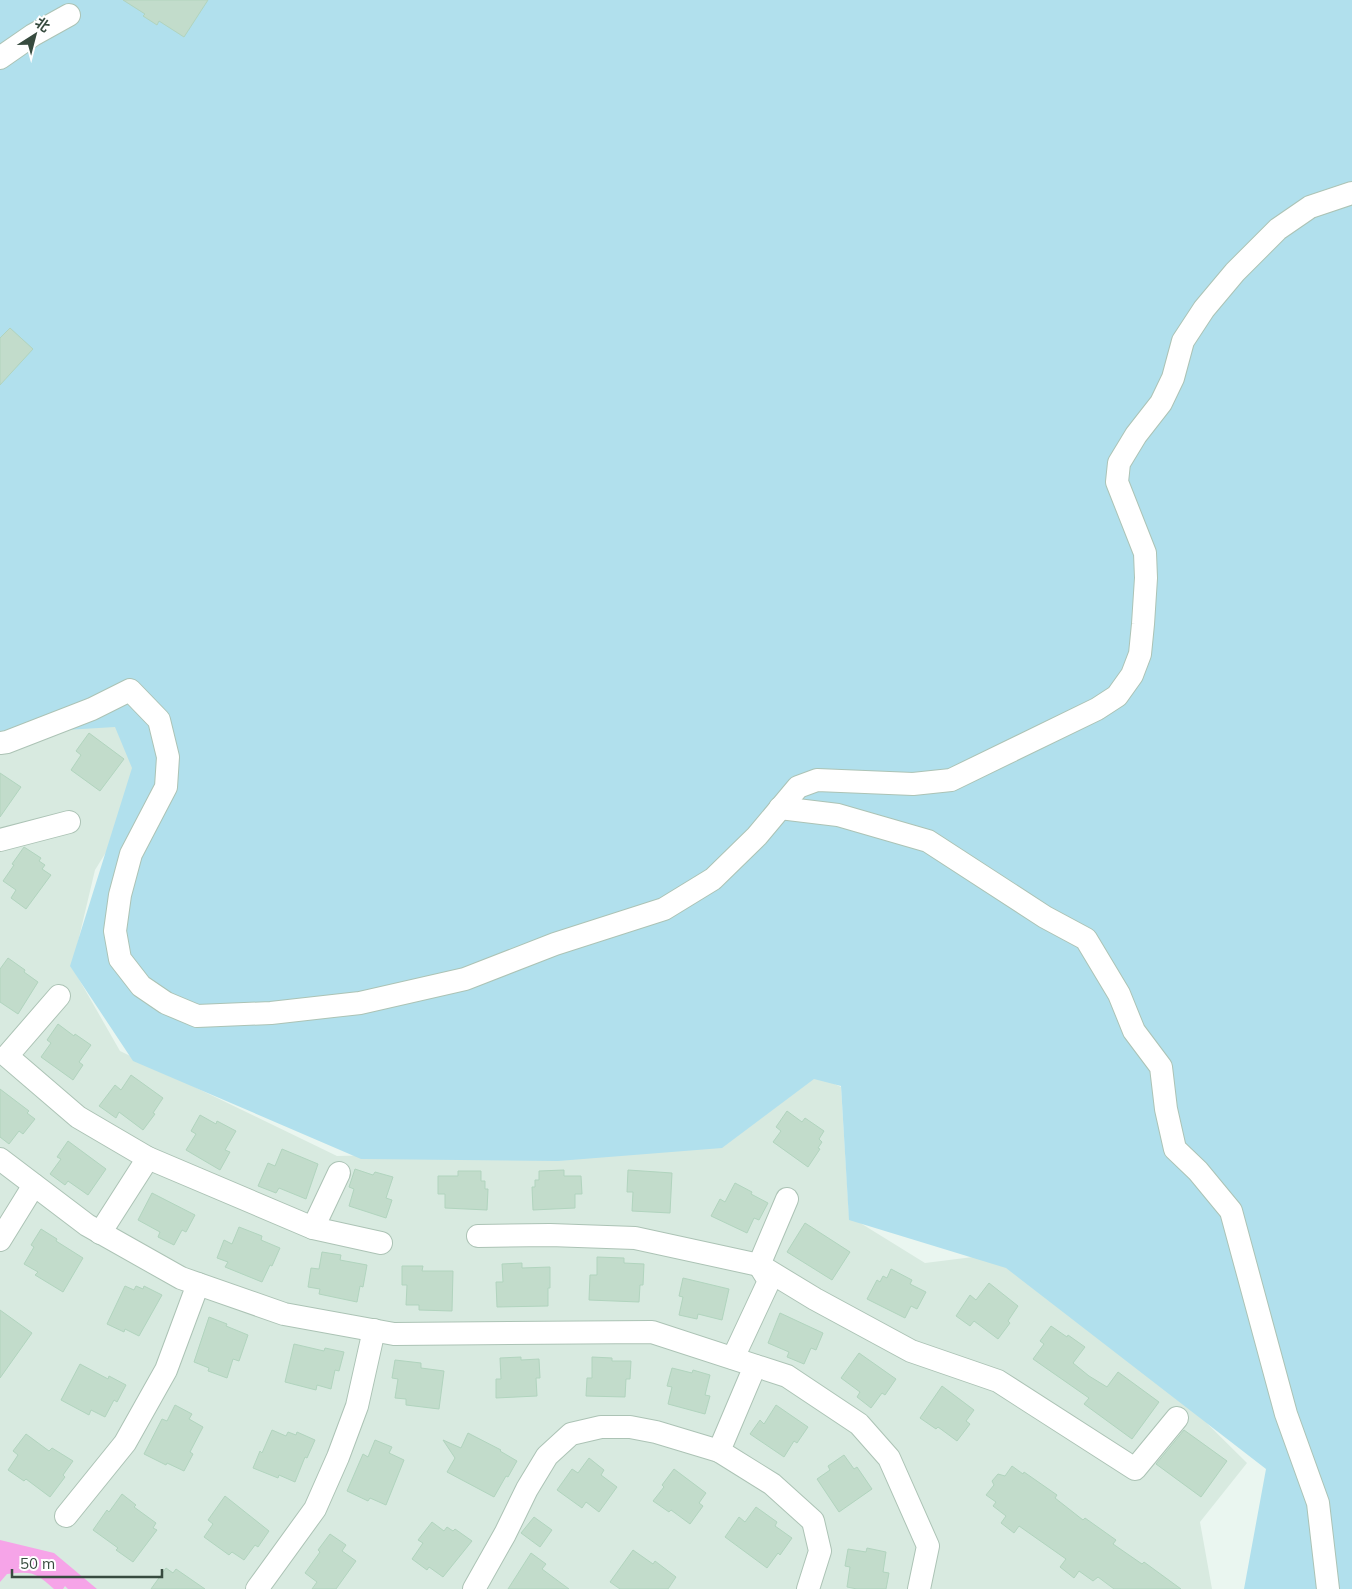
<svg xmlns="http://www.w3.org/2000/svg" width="1352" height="1589" viewBox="0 0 1352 1589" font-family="Mulish,'Noto Sans SC',sans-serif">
<rect width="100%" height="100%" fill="#eaf6f0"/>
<path fill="#d8eae0" d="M 110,713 L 132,729 L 134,807 L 95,870 L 72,967 L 120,1051 L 337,1156 L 693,1148 L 813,1074 L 841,1087 L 849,1216 L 925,1263 L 997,1254 L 1142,1359 L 1247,1463 L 1200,1522 L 1212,1589 L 0,1589 L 0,747 Z"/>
<path fill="#b1e0ed" d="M 0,0 L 1352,0 L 1352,1589 L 1244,1589 L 1266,1469 L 1006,1268 L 849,1220 L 841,1086 L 814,1079 L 722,1148 L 558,1161 L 361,1159 L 133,1061 L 70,966 L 132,768 L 115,727 L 0,734 Z"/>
<path fill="#f6a4e8" d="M 0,1540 L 54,1553 L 97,1589 L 68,1589 L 65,1586 L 63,1589 L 54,1589 C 35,1572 33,1571 7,1574 L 0,1582 Z"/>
<g fill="#c2dccb" stroke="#b1d4be">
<path d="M 123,0 L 208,0 L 184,37 L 159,21 L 157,25 L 143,16 L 145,14 Z"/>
<path d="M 10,328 L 33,349 L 0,385 L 0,338 Z"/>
<path d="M 89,733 L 124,759 L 100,791 L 71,770 L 81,755 L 76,751 Z"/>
<path d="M 0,773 L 21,787 L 0,817 Z"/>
<path d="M 24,847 L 41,858 L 39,861 L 45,865 L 42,869 L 51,875 L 26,909 L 11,898 L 16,890 L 3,881 L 14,865 L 12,864 Z"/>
<path d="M 8,958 L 25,970 L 24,972 L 38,982 L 18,1014 L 0,1002 L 0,969 Z"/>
<path d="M 58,1024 L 74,1036 L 75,1034 L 91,1045 L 79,1062 L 83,1065 L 73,1080 L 41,1057 L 51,1043 L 47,1040 Z"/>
<path d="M 131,1075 L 163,1098 L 153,1113 L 155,1114 L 143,1130 L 119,1112 L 116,1118 L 99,1106 L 115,1085 L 121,1090 Z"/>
<path d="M 0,1089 L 29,1111 L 27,1113 L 35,1119 L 23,1134 L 19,1131 L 9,1144 L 0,1137 Z"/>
<path d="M 787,1111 L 802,1122 L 805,1118 L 824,1131 L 819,1139 L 822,1142 L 818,1148 L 820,1149 L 808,1167 L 773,1142 L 781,1131 L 776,1127 Z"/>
<path d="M 200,1115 L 216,1124 L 217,1121 L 236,1131 L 225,1150 L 230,1152 L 220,1170 L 186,1150 L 196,1134 L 191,1131 Z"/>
<path d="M 68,1141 L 106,1169 L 88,1195 L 68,1181 L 65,1185 L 50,1174 L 61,1159 L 57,1157 Z"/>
<path d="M 282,1149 L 318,1164 L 306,1199 L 279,1188 L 276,1193 L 258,1186 L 268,1163 L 275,1166 Z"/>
<path d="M 355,1169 L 373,1175 L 375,1172 L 393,1177 L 386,1198 L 392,1200 L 386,1218 L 349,1206 L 354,1189 L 349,1187 Z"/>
<path d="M 564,1170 L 564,1176 L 581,1176 L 582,1194 L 575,1194 L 575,1208 L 533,1210 L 532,1187 L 535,1187 L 535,1180 L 539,1180 L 539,1171 Z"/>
<path d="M 628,1170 L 672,1173 L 670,1213 L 632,1211 L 633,1192 L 627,1192 Z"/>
<path d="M 458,1171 L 481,1171 L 481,1181 L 485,1181 L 485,1189 L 488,1189 L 487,1210 L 445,1208 L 445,1194 L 438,1194 L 438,1176 L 458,1176 Z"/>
<path d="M 735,1183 L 752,1192 L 751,1194 L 768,1203 L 759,1220 L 754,1218 L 747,1233 L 711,1216 L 720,1199 L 725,1202 Z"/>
<path d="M 152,1193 L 195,1215 L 186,1232 L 182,1230 L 174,1245 L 158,1237 L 160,1232 L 138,1220 Z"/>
<path d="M 805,1223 L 850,1252 L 832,1280 L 787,1252 Z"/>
<path d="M 239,1227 L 262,1236 L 261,1240 L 280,1248 L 272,1266 L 270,1265 L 262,1282 L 225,1267 L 228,1262 L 217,1258 L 224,1240 L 232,1244 Z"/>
<path d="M 41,1229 L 57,1239 L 56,1241 L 83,1258 L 63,1292 L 35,1275 L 38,1272 L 24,1264 L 34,1247 L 31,1245 Z"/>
<path d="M 322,1252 L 341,1255 L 340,1260 L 367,1265 L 363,1287 L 360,1286 L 357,1302 L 319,1294 L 320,1289 L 308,1287 L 311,1268 L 319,1269 Z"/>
<path d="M 597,1257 L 624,1258 L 624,1263 L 644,1264 L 643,1285 L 640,1285 L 639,1302 L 589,1300 L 590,1275 L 597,1275 Z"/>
<path d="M 522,1263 L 522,1268 L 550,1267 L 550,1288 L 548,1288 L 548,1306 L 497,1307 L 496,1282 L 503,1282 L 502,1264 Z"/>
<path d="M 402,1266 L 423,1266 L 422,1271 L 453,1271 L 452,1311 L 419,1310 L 419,1305 L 406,1305 L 407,1285 L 402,1285 Z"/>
<path d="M 891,1269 L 912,1280 L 910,1284 L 926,1292 L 917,1309 L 911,1306 L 905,1318 L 867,1299 L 877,1280 L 880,1282 L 883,1276 L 887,1278 Z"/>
<path d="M 683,1278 L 729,1289 L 722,1320 L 698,1314 L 697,1319 L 679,1315 L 683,1297 L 679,1296 Z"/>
<path d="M 989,1283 L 1018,1306 L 1008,1321 L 1010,1323 L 998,1339 L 974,1321 L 970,1326 L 956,1316 L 970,1295 L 976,1300 Z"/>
<path d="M 125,1286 L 134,1290 L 136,1286 L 143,1289 L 144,1286 L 162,1295 L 139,1336 L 125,1329 L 124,1332 L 107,1324 Z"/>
<path d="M 0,1310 L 32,1333 L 0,1378 Z"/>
<path d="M 780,1313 L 823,1333 L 816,1350 L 811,1348 L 804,1364 L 787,1357 L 789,1352 L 768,1343 Z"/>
<path d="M 209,1317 L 227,1324 L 226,1326 L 248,1335 L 239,1361 L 233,1359 L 227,1378 L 208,1371 L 209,1368 L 194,1362 Z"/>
<path d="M 1051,1326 L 1067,1337 L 1068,1335 L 1085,1347 L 1073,1363 L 1089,1376 L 1107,1387 L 1118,1372 L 1159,1402 L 1132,1439 L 1084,1404 L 1089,1398 L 1033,1359 L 1044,1344 L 1040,1341 Z"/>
<path d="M 294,1344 L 324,1351 L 325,1348 L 344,1352 L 339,1371 L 335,1370 L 331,1389 L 317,1385 L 316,1390 L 285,1382 Z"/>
<path d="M 859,1353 L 896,1379 L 885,1395 L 882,1393 L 871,1408 L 857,1397 L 860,1392 L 841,1378 Z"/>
<path d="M 521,1357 L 521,1360 L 539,1359 L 540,1378 L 536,1378 L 537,1396 L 496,1398 L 496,1379 L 501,1379 L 500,1358 Z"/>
<path d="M 592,1357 L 612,1358 L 612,1361 L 631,1361 L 630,1379 L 626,1379 L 625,1397 L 586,1396 L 587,1378 L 592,1378 Z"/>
<path d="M 395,1360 L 421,1363 L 421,1368 L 444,1371 L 439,1409 L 406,1405 L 406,1399 L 395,1398 L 398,1379 L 392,1378 Z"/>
<path d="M 80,1364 L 108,1379 L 109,1376 L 126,1385 L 117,1402 L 114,1400 L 105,1417 L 91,1410 L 89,1415 L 61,1400 Z"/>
<path d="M 672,1368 L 692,1373 L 693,1370 L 710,1375 L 705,1395 L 710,1396 L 705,1414 L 668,1404 L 672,1387 L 667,1386 Z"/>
<path d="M 942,1386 L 974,1410 L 966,1421 L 970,1424 L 957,1441 L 938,1427 L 936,1429 L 920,1418 Z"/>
<path d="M 175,1405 L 192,1414 L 189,1419 L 203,1427 L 190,1452 L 193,1454 L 184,1471 L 167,1463 L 166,1465 L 144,1454 L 162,1419 L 167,1421 Z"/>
<path d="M 776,1405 L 808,1427 L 797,1443 L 794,1441 L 784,1457 L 750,1434 L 760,1420 L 764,1424 Z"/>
<path d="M 272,1430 L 286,1436 L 288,1432 L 296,1435 L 297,1432 L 315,1440 L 307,1458 L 305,1457 L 295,1482 L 279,1475 L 278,1478 L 253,1468 L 260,1451 L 262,1453 Z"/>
<path d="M 1184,1430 L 1227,1461 L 1201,1497 L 1156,1464 Z"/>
<path d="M 468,1433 L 501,1450 L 500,1451 L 517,1461 L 508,1477 L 506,1476 L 494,1497 L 447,1472 L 455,1458 L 443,1440 L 461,1448 Z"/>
<path d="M 26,1434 L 49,1451 L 52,1448 L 73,1461 L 63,1475 L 65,1477 L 50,1497 L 26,1479 L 24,1481 L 8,1470 L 18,1455 L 13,1451 Z"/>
<path d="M 375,1440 L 392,1447 L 389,1453 L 404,1460 L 386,1505 L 370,1498 L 368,1501 L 347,1491 L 363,1454 L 368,1457 Z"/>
<path d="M 844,1455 L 854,1469 L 857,1467 L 872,1489 L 839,1512 L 817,1479 L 830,1470 L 828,1466 Z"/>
<path d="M 589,1458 L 604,1470 L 601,1475 L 617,1487 L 599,1512 L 586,1502 L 582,1508 L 557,1490 L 572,1469 L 578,1473 Z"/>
<path d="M 1012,1466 L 1023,1474 L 1024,1472 L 1057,1495 L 1055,1498 L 1083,1520 L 1085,1518 L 1116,1540 L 1113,1544 L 1142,1564 L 1144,1562 L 1181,1589 L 1114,1589 L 1098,1577 L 1093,1581 L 1079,1571 L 1074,1578 L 1060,1567 L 1066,1559 L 1019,1526 L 1014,1533 L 1001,1523 L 1006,1516 L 993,1506 L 996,1502 L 986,1495 L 994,1485 L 992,1481 L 998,1474 L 1005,1476 Z"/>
<path d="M 674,1469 L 706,1493 L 699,1503 L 703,1506 L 690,1524 L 671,1510 L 669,1512 L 653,1501 L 664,1487 L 662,1485 Z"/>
<path d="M 122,1494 L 136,1505 L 134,1507 L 156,1523 L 153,1528 L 157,1530 L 133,1562 L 116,1550 L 118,1548 L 93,1530 L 107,1510 L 109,1512 Z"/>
<path d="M 225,1496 L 269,1531 L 258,1547 L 255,1545 L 244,1560 L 232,1552 L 229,1555 L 204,1537 L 213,1524 L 208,1520 Z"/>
<path d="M 756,1507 L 777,1522 L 775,1526 L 792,1538 L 780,1555 L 778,1553 L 767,1568 L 725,1537 L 739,1517 L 745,1522 Z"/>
<path d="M 534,1517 L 552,1530 L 540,1547 L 521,1533 Z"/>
<path d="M 432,1522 L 444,1531 L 447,1527 L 453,1531 L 455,1529 L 472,1541 L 443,1577 L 429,1567 L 427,1570 L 412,1559 L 423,1543 L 418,1540 Z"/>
<path d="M 330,1534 L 346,1545 L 342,1551 L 356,1561 L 336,1589 L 312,1589 L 317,1582 L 305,1573 L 320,1552 L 318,1550 Z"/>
<path d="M 867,1548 L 886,1552 L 883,1572 L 889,1573 L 886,1589 L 857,1589 L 847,1587 L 850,1567 L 845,1566 L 848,1549 L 866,1552 Z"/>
<path d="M 633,1550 L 653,1564 L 655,1561 L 676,1577 L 668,1589 L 620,1589 L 610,1582 Z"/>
<path d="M 531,1553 L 546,1564 L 542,1569 L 569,1589 L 508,1589 Z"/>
<path d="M 166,1568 L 173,1573 L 176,1569 L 205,1589 L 151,1589 Z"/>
</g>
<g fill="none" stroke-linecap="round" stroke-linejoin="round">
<defs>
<g id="minor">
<path d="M 0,58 L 33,35 L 69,15"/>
<path d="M 0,743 L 7,742 L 92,709 L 130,690 L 159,720 L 168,757 L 166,787 L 131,854 L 120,895 L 115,931 L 120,959 L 141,986 L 166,1003 L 197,1016 L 271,1013 L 360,1003 L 465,979 L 555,944 L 664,909 L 713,879 L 757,836 L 798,787 L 817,780 L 913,784 L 951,780 L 1097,709 L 1117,696 L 1132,675 L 1140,654 L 1143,624 L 1146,578 L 1145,553 L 1117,482 L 1119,463 L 1136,435 L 1161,403 L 1173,378 L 1183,341 L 1204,309 L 1235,272 L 1278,229 L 1310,207 L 1352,193"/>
<path d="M 780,808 L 838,815 L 928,841 L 1045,917 L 1086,939 L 1119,994 L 1134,1031 L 1161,1067 L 1166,1109 L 1175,1149 L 1198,1171 L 1231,1211 L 1286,1414 L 1318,1503 L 1328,1589"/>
<path d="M 0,840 L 69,822"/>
<path d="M 59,996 L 7,1056 L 78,1117 L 148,1158 L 313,1228 L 381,1243"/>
<path d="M 0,1159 L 87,1225 L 181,1278 L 284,1314 L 394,1334 L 652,1332 L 787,1376 L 859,1424 L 889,1458 L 928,1546 L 919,1589"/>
<path d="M 313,1228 L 339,1173"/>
<path d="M 100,1233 L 148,1158"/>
<path d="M 478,1236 L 550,1235 L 635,1238 L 759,1265 L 815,1299 L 911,1351 L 998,1381 L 1135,1469 L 1177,1418"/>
<path d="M 0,1240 L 34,1185"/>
<path d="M 733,1358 L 769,1281 L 759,1265 L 787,1199"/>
<path d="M 719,1451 L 755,1366"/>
<path d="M 66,1516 L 125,1443 L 166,1370 L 198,1284"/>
<path d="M 257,1589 L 315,1509 L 338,1457 L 357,1406 L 374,1330"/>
<path d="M 474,1589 L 505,1534 L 527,1489 L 547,1456 L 571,1434 L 601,1427 L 630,1427 L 656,1432 L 719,1451 L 772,1484 L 813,1521 L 820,1551 L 808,1589"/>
</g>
</defs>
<use href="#minor" stroke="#acc3b5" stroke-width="24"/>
<use href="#minor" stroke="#fff" stroke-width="22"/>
</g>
<g transform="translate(35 35) rotate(36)" stroke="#ffffff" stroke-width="4" paint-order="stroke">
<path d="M0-4L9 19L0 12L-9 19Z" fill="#374b3f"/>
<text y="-8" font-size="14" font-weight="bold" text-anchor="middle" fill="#374b3f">北</text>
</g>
<path d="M12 1569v8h150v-8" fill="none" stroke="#374b3f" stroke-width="2.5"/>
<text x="20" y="1569" font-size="15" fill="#374b3f" stroke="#ffffff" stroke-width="4" paint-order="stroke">50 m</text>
</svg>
